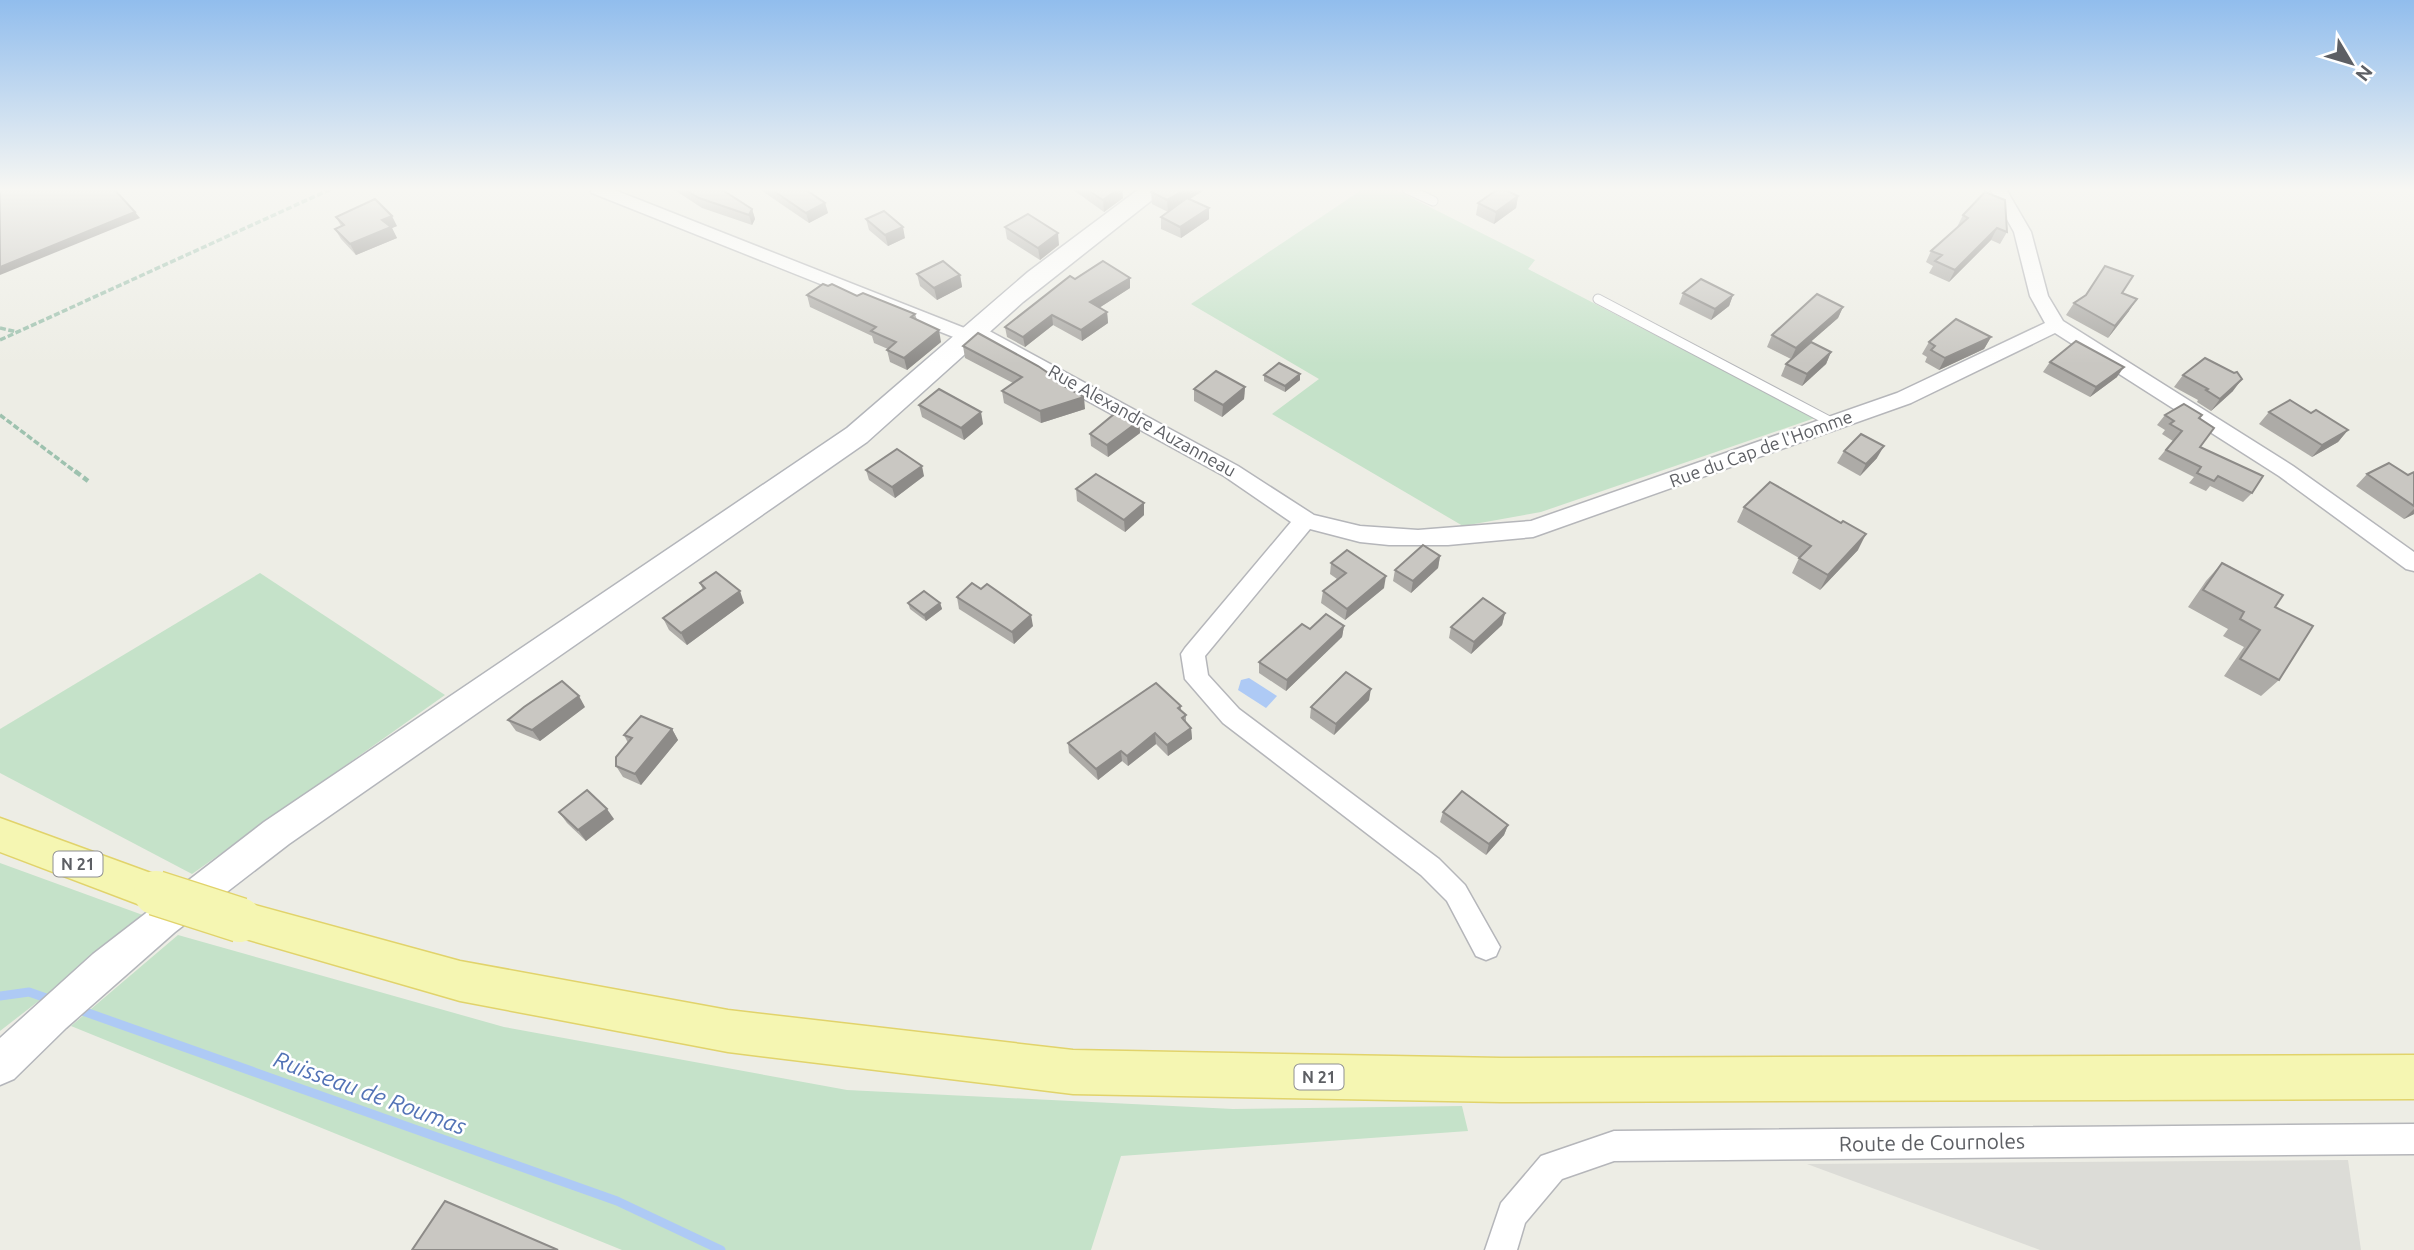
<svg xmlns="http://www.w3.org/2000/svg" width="2414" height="1250" viewBox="0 0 2414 1250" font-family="Ubuntu,sans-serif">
<rect width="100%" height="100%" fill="#edede5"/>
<path fill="#dcdcd7" d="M 2348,1160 L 2361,1250 L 2040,1250 L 1807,1164 Z"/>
<g fill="#c5e2c9">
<path d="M 1363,189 L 1394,189 L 1535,260 L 1528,269 L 1815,418 L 1541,512 L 1463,526 L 1272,414 L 1319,379 L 1191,304 Z"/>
<path d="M 260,573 L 445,695 L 192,874 L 0,773 L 0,729 Z"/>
<path d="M 0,863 L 151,918 L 107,948 L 0,1031 Z"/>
<path d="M 178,935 L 504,1027 L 847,1090 L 1233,1109 L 1462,1106 L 1468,1131 L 1121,1156 L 1091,1250 L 622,1250 L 71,1026 Z"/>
</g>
<path fill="#aecaf5" d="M 1249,678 L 1277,696 L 1266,708 L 1238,690 L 1241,680 Z"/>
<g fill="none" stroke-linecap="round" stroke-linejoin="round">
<g stroke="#aecaf5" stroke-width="9">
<path d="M 0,996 L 29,992 L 52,1000"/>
<path d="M 77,1009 L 617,1201 L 721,1250"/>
</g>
<defs>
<g id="lane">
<path d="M 1407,189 L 1433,201"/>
<path d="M 1598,299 L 1833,423"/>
</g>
<g id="street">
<path d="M 590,189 L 612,189 L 967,329 L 975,325 L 982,327 L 1238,466 L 1314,515 L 1360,526 L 1418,530 L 1531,521 L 1897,393 L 2045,323 L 2030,296 L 2014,232 L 1990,189 L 2006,189 L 2031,232 L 2048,296 L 2063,321 L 2293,466 L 2414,552 L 2414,571 L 2406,569 L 2279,476 L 2055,333 L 1911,403 L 1533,537 L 1448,545 L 1389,545 L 1360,542 L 1310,529 L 1205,656 L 1208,675 L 1239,709 L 1439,859 L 1465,885 L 1500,947 L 1496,956 L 1486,960 L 1476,956 L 1447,901 L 1421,875 L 1223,723 L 1185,679 L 1181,654 L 1185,648 L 1291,522 L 1224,476 L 975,339 L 968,342 L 961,340 L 592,193 Z"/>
<path d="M 2414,1124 L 2414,1154 L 1614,1161 L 1562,1179 L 1525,1223 L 1517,1250 L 1485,1250 L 1501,1203 L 1541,1156 L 1614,1131 Z"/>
</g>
<path id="secondary" d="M 1139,189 L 1166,189 L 1023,302 L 867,442 L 289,844 L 175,932 L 66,1028 L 14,1079 L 0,1085 L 0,1038 L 93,954 L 264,822 L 847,428 L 1028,272 Z"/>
<g id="primary">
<path d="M 0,818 L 170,880 L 176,893 L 170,906 L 156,911 L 0,852 Z"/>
<path d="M 240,901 L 460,961 L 728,1010 L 1073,1050 L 1501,1058 L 2414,1055 L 2414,1099 L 1501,1102 L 1073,1094 L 728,1052 L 460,1001 L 225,933 L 219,920 L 225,907 Z"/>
</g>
</defs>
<use href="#lane" stroke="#b5b6ba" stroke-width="11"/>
<use href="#street" stroke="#b5b6ba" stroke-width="3"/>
<use href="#secondary" stroke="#b4b6bb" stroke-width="3"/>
<use href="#primary" stroke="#e1d36b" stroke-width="3"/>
<g stroke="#9ec2af" stroke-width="3.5" stroke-dasharray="6 2.5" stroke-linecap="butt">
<path d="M 0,328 L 17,332"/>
<path d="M 0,340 L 331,189"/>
<path d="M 0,415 L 77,473"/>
</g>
<path stroke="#9ec2af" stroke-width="4.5" stroke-dasharray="7 3.5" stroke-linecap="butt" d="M 75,471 L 88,481"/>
<use href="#lane" stroke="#fff" stroke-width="9"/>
<use href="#street" fill="#fff" fill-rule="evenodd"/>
<use href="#secondary" fill="#fff" fill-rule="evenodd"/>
<use href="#primary" fill="#f5f6b2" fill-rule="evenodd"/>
<defs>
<path id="primary-bridge" d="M 156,893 L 240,920"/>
</defs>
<use href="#primary-bridge" stroke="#e1d36b" stroke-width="47" stroke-linecap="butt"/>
<use href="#primary-bridge" stroke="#f5f6b2" stroke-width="44"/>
</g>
<g fill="#adaba7">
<path d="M 673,189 L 721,189 L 752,209 L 755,219 L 752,225 L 702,208 Z"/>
<path d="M 759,189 L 805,189 L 825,203 L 828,213 L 809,223 Z"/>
<path d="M 1072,189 L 1122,189 L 1123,198 L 1104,212 Z"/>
<path d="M 1154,189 L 1206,189 L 1190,199 L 1209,219 L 1181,238 L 1161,229 L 1161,217 L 1168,212 L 1152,204 L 1151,192 Z"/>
<path d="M 1518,196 L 1516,208 L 1494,224 L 1476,215 L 1478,203 Z"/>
<path d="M 1963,215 L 2007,232 L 2000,244 L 1991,240 L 1949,282 L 1929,273 L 1933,266 L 1926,262 L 1931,251 L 1957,227 Z"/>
<path d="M 336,217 L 397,226 L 392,228 L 397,238 L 356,255 L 341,239 L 335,229 L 341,226 Z"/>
<path d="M 866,219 L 905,238 L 888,246 L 869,230 Z"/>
<path d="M 1005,227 L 1059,245 L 1040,260 L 1007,239 Z"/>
<path d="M 917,274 L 960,275 L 962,287 L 937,300 L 920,286 Z"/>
<path d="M 1130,278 L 1130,288 L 1099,308 L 1107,312 L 1108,323 L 1082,341 L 1053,325 L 1025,347 L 1007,337 L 1005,327 L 1075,279 Z"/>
<path d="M 828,286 L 915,314 L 917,320 L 941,342 L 907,370 L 890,362 L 887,350 L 888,349 L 874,343 L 872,336 L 810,307 L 807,295 Z"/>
<path d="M 1683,293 L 1733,295 L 1729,306 L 1711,320 L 1679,304 Z"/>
<path d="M 2122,293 L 2129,311 L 2108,338 L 2066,315 L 2074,303 Z"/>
<path d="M 1843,307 L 1838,318 L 1791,359 L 1767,347 L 1772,335 Z"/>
<path d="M 1991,337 L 1984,349 L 1939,370 L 1925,362 L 1927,357 L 1922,354 L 1929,342 Z"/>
<path d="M 963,346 L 1057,379 L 1057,382 L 1085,409 L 1041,423 L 1004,403 L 1002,391 L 1013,383 L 965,358 Z"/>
<path d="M 1831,352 L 1826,364 L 1802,386 L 1781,376 L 1786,364 Z"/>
<path d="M 2050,362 L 2117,377 L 2090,397 L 2043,372 Z"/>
<path d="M 1300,374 L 1300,380 L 1285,392 L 1264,381 L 1264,375 Z"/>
<path d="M 2183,375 L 2233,391 L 2211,411 L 2197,402 L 2198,400 L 2174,387 Z"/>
<path d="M 1245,387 L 1244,399 L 1222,417 L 1194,401 L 1194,389 Z"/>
<path d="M 919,405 L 983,424 L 964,440 L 922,417 Z"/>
<path d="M 2269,412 L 2311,413 L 2348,430 L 2338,442 L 2312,457 L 2259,424 Z"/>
<path d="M 2165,415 L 2199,419 L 2200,447 L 2252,493 L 2243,502 L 2210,486 L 2206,491 L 2189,483 L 2194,477 L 2158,459 L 2173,441 L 2162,434 L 2165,430 L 2157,425 Z"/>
<path d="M 1139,421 L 1140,433 L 1108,457 L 1091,446 L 1090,434 Z"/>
<path d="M 1844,451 L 1877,458 L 1860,476 L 1837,463 Z"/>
<path d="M 866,470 L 924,476 L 895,498 L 869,480 Z"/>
<path d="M 2414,472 L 2414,514 L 2404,519 L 2356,486 L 2367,474 L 2408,475 Z"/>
<path d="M 1076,489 L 1144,503 L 1144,515 L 1125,532 L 1077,501 Z"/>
<path d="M 1744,507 L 1858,550 L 1820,590 L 1792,573 L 1799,558 L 1737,522 Z"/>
<path d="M 1440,556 L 1438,568 L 1411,593 L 1393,581 L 1395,570 Z"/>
<path d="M 1331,563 L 1384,588 L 1345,620 L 1321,603 L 1323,591 L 1337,579 L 1330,574 Z"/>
<path d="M 2222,563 L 2275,607 L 2279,680 L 2261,696 L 2224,676 L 2244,647 L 2223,636 L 2228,629 L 2188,607 L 2206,581 Z"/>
<path d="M 700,583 L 744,603 L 687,645 L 669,630 L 663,618 L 703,590 Z"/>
<path d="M 957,597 L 1033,626 L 1014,644 L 959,609 Z"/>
<path d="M 908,603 L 940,603 L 942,609 L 926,621 L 910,609 Z"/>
<path d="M 1505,613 L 1502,625 L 1471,654 L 1449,638 L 1451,627 Z"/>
<path d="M 1344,626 L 1342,637 L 1286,691 L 1259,673 L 1259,662 L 1310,629 Z"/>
<path d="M 1369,700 L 1334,735 L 1310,718 L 1311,707 Z"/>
<path d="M 1181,706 L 1181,711 L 1186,715 L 1186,723 L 1191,728 L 1192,739 L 1168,756 L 1156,744 L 1128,766 L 1122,761 L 1098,780 L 1069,753 L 1068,743 Z"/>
<path d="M 585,707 L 540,741 L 516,731 L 508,720 Z"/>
<path d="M 672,729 L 678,740 L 641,785 L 623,777 L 616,766 L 628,743 L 624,735 Z"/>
<path d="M 559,812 L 614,819 L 586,841 L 567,823 Z"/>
<path d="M 1443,812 L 1508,825 L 1504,835 L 1486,855 L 1440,822 Z"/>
</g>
<g fill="#8d8b88">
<path d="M 1118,189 L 1122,189 L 1123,198 L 1104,212 L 1103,200 Z"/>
<path d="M 1187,189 L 1206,189 L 1168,212 L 1167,200 Z"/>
<path d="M 1518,196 L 1516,208 L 1494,224 L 1496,212 Z"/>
<path d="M 825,203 L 828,213 L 809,223 L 806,213 Z"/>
<path d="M 1209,208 L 1209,219 L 1181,238 L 1180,227 Z"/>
<path d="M 752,209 L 755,219 L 752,225 L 749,215 Z"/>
<path d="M 135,212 L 140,218 L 0,275 L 0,267 Z"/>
<path d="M 392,216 L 397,226 L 392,228 L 397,238 L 356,255 L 350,244 L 382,220 Z"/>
<path d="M 903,227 L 905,238 L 888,246 L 885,235 Z"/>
<path d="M 1997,228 L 1991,240 L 1949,282 L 1955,270 Z"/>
<path d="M 1058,233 L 1059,245 L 1040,260 L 1038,248 Z"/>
<path d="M 960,275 L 962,287 L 937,300 L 934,288 Z"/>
<path d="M 1130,278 L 1130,288 L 1091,313 L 1090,302 Z"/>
<path d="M 1733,295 L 1729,306 L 1711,320 L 1715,309 Z"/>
<path d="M 2137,299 L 2129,311 L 2108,338 L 2115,326 Z"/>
<path d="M 1843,307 L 1838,318 L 1791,359 L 1796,348 Z"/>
<path d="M 1107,312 L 1108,323 L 1082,341 L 1081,330 Z"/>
<path d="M 1052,315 L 1053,325 L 1025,347 L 1023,337 Z"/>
<path d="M 939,330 L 941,342 L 907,370 L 904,358 Z"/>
<path d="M 1991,337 L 1984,349 L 1939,370 L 1945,358 Z"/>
<path d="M 1831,352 L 1826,364 L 1802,386 L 1807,374 Z"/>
<path d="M 2124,367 L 2117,377 L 2090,397 L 2096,387 Z"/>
<path d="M 1300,374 L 1300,380 L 1285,392 L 1285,386 Z"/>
<path d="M 2242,379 L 2233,391 L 2211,411 L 2220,399 Z"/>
<path d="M 1245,387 L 1244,399 L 1222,417 L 1223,405 Z"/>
<path d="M 1084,397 L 1085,409 L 1041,423 L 1040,411 Z"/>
<path d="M 981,412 L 983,424 L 964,440 L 961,428 Z"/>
<path d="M 1139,421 L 1140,433 L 1108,457 L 1107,445 Z"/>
<path d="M 2348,430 L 2338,442 L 2312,457 L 2322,445 Z"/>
<path d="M 1884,446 L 1877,458 L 1860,476 L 1866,464 Z"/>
<path d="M 922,466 L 924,476 L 895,498 L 892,487 Z"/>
<path d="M 1144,503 L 1144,515 L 1125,532 L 1124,520 Z"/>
<path d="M 2414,509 L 2414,514 L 2404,519 Z"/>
<path d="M 1866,534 L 1858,550 L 1820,590 L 1828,575 Z"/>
<path d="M 1440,556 L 1438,568 L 1411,593 L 1413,581 Z"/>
<path d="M 1386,576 L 1384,588 L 1345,620 L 1347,609 Z"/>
<path d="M 740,591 L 744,603 L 687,645 L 681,633 Z"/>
<path d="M 940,603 L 942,609 L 926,621 L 924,615 Z"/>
<path d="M 1505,613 L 1502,625 L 1471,654 L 1474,642 Z"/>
<path d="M 1031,615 L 1033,626 L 1014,644 L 1012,632 Z"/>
<path d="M 1344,626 L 1342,637 L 1286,691 L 1287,680 Z"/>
<path d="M 1371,689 L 1369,700 L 1334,735 L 1336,724 Z"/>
<path d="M 579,696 L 585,707 L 540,741 L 532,730 Z"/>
<path d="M 1191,728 L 1192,739 L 1168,756 L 1167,745 Z"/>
<path d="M 672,729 L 678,740 L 641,785 L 635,774 Z"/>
<path d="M 1155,733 L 1156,744 L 1128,766 L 1127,756 Z"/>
<path d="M 1121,751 L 1122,761 L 1098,780 L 1096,769 Z"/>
<path d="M 607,809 L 614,819 L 586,841 L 578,830 Z"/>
<path d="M 1508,825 L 1504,835 L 1486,855 L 1489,844 Z"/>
</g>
<g fill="#c9c7c2" stroke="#8d8b88" stroke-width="2">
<path d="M 0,189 L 114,189 L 135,212 L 0,267 Z"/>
<path d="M 684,189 L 721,189 L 752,209 L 749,215 L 699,198 Z"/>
<path d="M 771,189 L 805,189 L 825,203 L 806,213 Z"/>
<path d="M 1086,189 L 1118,189 L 1103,200 Z"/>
<path d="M 1154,189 L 1187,189 L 1167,200 L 1151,192 Z"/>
<path d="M 1498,189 L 1503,189 L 1518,196 L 1496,212 L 1478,203 Z"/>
<path d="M 1985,192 L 2005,200 L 2007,232 L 1997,228 L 1955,270 L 1935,261 L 1942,255 L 1931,251 L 1968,218 L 1963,215 Z"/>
<path d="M 1187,198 L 1209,208 L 1180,227 L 1161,217 Z"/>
<path d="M 375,199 L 392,216 L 382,220 L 391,227 L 350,244 L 335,229 L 344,225 L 336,217 Z"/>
<path d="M 884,211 L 903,227 L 885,235 L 866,219 Z"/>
<path d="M 1028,214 L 1058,233 L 1038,248 L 1005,227 Z"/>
<path d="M 943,261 L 960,275 L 934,288 L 917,274 Z"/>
<path d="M 1103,261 L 1130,278 L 1090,302 L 1107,312 L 1081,330 L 1052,315 L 1023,337 L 1005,327 L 1070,276 L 1075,279 Z"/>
<path d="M 2105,266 L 2133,276 L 2122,293 L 2137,299 L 2115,326 L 2074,303 L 2086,295 Z"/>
<path d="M 1701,279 L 1733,295 L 1715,309 L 1683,293 Z"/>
<path d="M 823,284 L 828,286 L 832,284 L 857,296 L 863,293 L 915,314 L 911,317 L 939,330 L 904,358 L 887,350 L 896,342 L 871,331 L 876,327 L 807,295 Z"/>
<path d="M 1817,294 L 1843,307 L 1796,348 L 1772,335 Z"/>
<path d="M 1956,319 L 1991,337 L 1945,358 L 1931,350 L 1935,346 L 1929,342 Z"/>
<path d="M 978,333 L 1038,366 L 1057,379 L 1055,381 L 1084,397 L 1040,411 L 1002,391 L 1022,377 L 963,346 Z"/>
<path d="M 2076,341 L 2124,367 L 2096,387 L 2050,362 Z"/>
<path d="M 1811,342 L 1831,352 L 1807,374 L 1786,364 Z"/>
<path d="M 2205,358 L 2234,373 L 2237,372 L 2242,379 L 2220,399 L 2206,390 L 2208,389 L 2183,375 Z"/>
<path d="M 1279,363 L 1300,374 L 1285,386 L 1264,375 Z"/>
<path d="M 1216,371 L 1245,387 L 1223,405 L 1194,389 Z"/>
<path d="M 939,389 L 981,412 L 961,428 L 919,405 Z"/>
<path d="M 2290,400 L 2311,413 L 2316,410 L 2348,430 L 2322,445 L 2269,412 Z"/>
<path d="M 2184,404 L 2202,415 L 2199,418 L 2214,428 L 2200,447 L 2263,476 L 2252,493 L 2218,476 L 2214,481 L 2197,473 L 2201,467 L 2166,450 L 2182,431 L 2170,424 L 2174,421 L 2165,415 Z"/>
<path d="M 1119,410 L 1139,421 L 1107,445 L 1090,434 Z"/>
<path d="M 1861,434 L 1884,446 L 1866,464 L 1844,451 Z"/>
<path d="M 897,449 L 922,466 L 892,487 L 866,470 Z"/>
<path d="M 2389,463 L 2408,475 L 2414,472 L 2414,506 L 2367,474 Z"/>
<path d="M 1096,474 L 1144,503 L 1124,520 L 1076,489 Z"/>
<path d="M 1770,482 L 1841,523 L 1843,521 L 1866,534 L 1828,575 L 1799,558 L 1811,546 L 1744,507 Z"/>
<path d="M 1423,545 L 1440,556 L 1413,581 L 1395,570 Z"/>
<path d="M 1347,550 L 1386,576 L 1347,609 L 1323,591 L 1346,573 L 1331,563 Z"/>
<path d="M 2222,563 L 2283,595 L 2275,607 L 2313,626 L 2279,680 L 2240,659 L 2260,630 L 2240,619 L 2244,612 L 2203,590 Z"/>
<path d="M 716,572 L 740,591 L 681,633 L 663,618 L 705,588 L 700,583 Z"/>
<path d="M 972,583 L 981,589 L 987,584 L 1031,615 L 1012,632 L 957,597 Z"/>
<path d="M 924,591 L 940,603 L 924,615 L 908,603 Z"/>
<path d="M 1483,598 L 1505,613 L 1474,642 L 1451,627 Z"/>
<path d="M 1326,614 L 1344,626 L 1287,680 L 1259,662 L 1302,624 L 1310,629 Z"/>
<path d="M 1346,672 L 1371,689 L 1336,724 L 1311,707 Z"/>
<path d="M 562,681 L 579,696 L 532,730 L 508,720 L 524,707 Z"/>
<path d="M 1156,683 L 1181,706 L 1178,708 L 1186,715 L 1182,718 L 1191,728 L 1167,745 L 1155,733 L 1127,756 L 1121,751 L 1096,769 L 1068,743 Z"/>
<path d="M 641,716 L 672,729 L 635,774 L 616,766 L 616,757 L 632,738 L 624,735 Z"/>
<path d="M 587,790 L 607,809 L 578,830 L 559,812 Z"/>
<path d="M 1462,791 L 1508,825 L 1489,844 L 1443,812 Z"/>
<path d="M 445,1201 L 558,1250 L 412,1250 Z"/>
</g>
<linearGradient id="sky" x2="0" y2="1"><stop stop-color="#91bded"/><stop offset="0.52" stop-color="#f7f7f3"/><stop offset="1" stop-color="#f7f7f3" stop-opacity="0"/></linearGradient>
<rect width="2414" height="364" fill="url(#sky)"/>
<g text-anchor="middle" stroke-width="5" stroke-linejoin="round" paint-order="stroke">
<g fill="#fff" stroke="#8e8f92" stroke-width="2">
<rect x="53.5" y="851.5" width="49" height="25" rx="5"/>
<rect x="1294.5" y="1064.5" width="49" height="25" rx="5"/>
</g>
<g font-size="16" font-weight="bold" fill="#5d5f64">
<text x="78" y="870">N 21</text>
<text x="1319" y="1083">N 21</text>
</g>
<g font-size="18" fill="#5d5f64" stroke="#fff">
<text transform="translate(1142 421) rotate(29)" y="6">Rue Alexandre Auzanneau</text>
<text transform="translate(1761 449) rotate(-20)" y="6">Rue du Cap de l'Homme</text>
</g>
<g font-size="21" fill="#5d5f64" stroke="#fff">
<text transform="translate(1932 1143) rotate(-1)" y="7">Route de Cournoles</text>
</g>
<g font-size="23" font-style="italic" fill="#5373b6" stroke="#fff">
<text transform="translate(370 1093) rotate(20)" y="8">Ruisseau de Roumas</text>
</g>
</g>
<g transform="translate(2351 63) rotate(128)" stroke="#ffffff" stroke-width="5" paint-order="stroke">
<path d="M0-5L12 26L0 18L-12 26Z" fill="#5d5f64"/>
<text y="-10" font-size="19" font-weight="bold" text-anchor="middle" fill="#5d5f64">N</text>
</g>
</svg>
